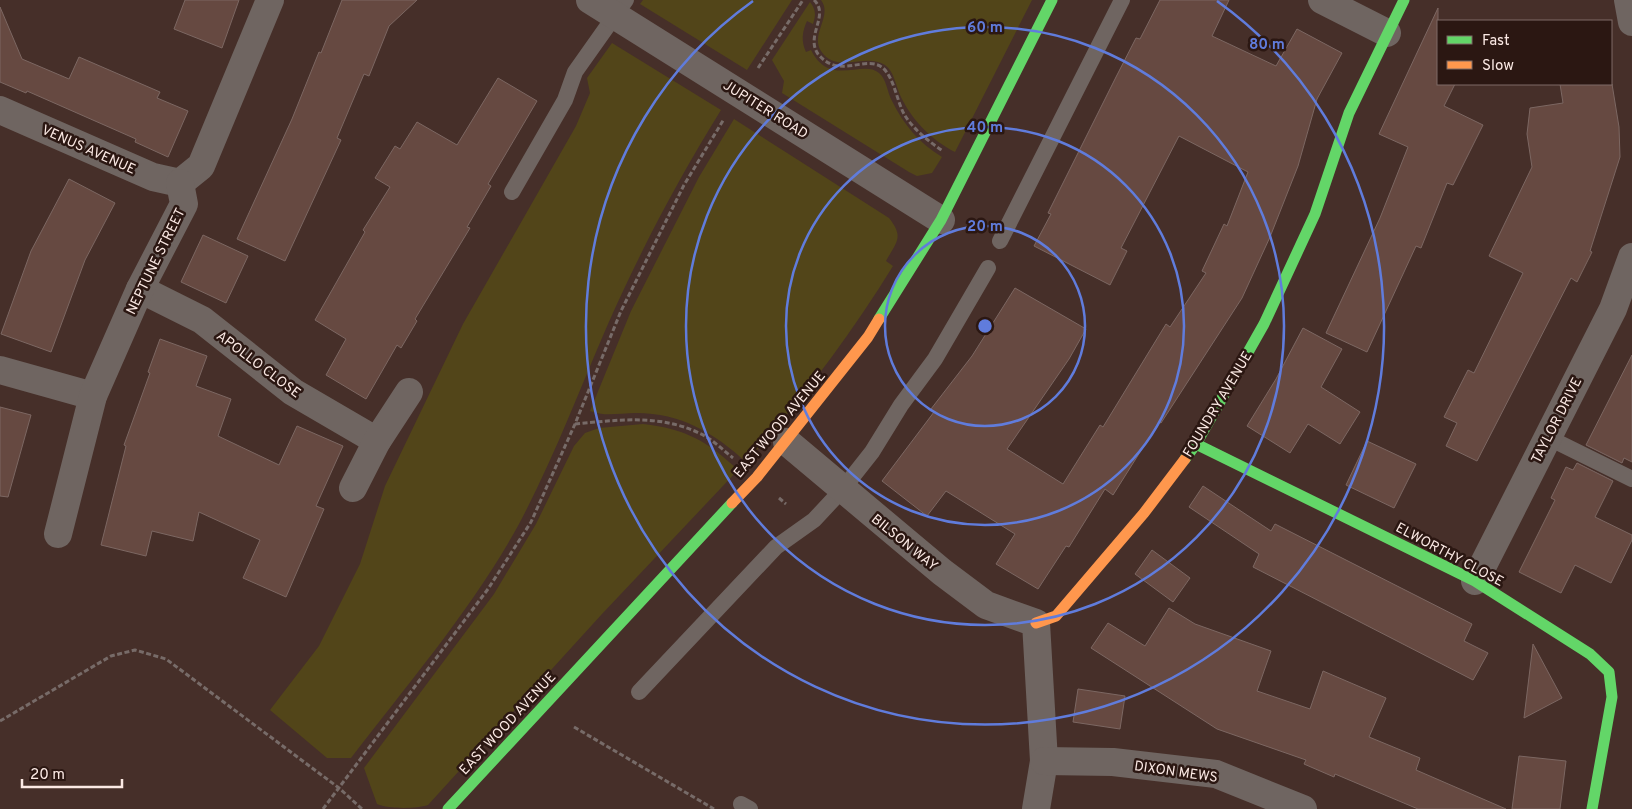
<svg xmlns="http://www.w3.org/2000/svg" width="1632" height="809" viewBox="0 0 1632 809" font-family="Overpass,sans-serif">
<rect width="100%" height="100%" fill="#462f29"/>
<g fill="#524519">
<path d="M 643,0 L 792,0 L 747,70 L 640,4 Z"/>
<path d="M 821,0 L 1032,0 L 955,152 C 931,140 911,119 900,95 C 896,86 894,71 885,65 C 865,52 837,75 821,51 C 810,34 833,16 821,0 Z"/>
<path d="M 810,2 C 816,10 816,15 813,24 L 807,21 C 802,32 801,41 806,52 L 811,50 C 830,88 862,59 879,73 C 887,80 887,92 892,101 C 904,125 919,143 942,157 L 932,173 L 917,176 L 909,172 L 782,93 L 784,81 L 772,60 Z"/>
<path d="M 612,43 L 721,110 C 678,179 641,250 608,324 C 579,391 553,460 519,524 C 473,608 409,682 351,758 L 327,758 L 270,710 L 319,646 L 360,564 L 385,486 L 463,324 L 576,126 L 590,93 L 587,78 Z"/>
<path d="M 734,119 L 889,218 C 904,237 897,241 886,261 L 893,266 C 850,336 801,401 746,462 C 714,433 681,413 636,413 C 619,413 605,417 590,411 L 631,311 L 699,177 Z"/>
<path d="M 643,424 C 686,429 707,441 738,470 L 602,614 L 428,805 C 415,809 389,809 377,804 L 364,768 L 494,594 L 536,524 L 574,446 L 585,433 L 599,428 Z"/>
</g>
<g fill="#664941" stroke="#7c6762">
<path d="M 185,0 L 239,0 L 222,48 L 174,29 Z"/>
<path d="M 342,0 L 417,0 L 389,26 L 369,76 L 364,74 L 337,138 L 341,140 L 285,261 L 237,239 L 292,119 L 319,52 L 321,53 Z"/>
<path d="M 1160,0 L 1229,0 L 1212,36 L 1276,66 L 1297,29 L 1342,53 L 1317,99 L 1298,166 L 1270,237 L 1242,298 L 1161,423 L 1159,422 L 1113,495 L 1105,489 L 1069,547 L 1066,546 L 1038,589 L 996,564 L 1015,534 L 946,491 L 927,516 L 882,481 L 934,412 L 931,409 L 972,356 L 1015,288 L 1086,329 L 1069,359 L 1007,449 L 1063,484 L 1100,425 L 1103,427 L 1166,324 L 1170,327 L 1206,273 L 1202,271 L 1224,224 L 1227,226 L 1248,172 L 1179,136 L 1121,248 L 1127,251 L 1110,285 L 1034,246 L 1051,214 L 1048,213 L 1116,77 L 1136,38 L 1140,39 Z"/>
<path d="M 0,7 L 22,59 L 69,79 L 79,57 L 160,92 L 157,98 L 188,111 L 168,157 L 135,142 L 136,139 L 27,91 L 26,93 L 0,82 Z"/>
<path d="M 1438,8 L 1438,84 L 1455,84 L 1444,106 L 1483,125 L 1453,185 L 1447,183 L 1421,248 L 1416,246 L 1367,352 L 1326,333 L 1380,218 L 1408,147 L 1379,134 Z"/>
<path d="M 498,78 L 537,101 L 488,184 L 491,186 L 467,227 L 470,228 L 415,319 L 417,321 L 401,348 L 397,345 L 366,399 L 326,375 L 346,339 L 315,320 L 365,232 L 363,230 L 390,187 L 375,178 L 395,146 L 400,149 L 417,122 L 457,145 Z"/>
<path d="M 1560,84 L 1612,84 L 1619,127 L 1620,157 L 1590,251 L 1592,252 L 1577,282 L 1571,278 L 1477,461 L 1446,446 L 1457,423 L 1444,417 L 1468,370 L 1474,373 L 1523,273 L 1489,256 L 1532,167 L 1527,134 L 1530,108 L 1563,103 Z"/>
<path d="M 69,179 L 115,203 L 85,260 L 51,352 L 1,334 L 31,251 Z"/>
<path d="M 203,235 L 248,256 L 226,303 L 181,282 Z"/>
<path d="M 1303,328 L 1342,349 L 1321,387 L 1360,412 L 1340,444 L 1308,424 L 1290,453 L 1247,426 L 1276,379 Z"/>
<path d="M 160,339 L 207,356 L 196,386 L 231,399 L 218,436 L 279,465 L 297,426 L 343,446 L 316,506 L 324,509 L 286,597 L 243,578 L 260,540 L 199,512 L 193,541 L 152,531 L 146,556 L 101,545 L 126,446 L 124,445 L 150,373 L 148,372 Z"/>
<path d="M 1632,355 L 1632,462 L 1624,458 L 1622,463 L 1586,445 Z"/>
<path d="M 0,407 L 31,415 L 8,497 L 0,496 Z"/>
<path d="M 1367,441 L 1416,464 L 1394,508 L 1346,485 Z"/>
<path d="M 1577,463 L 1613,481 L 1595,517 L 1632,535 L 1632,540 L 1611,583 L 1575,565 L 1561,593 L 1519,572 L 1555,500 L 1551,498 L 1566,467 L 1573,470 Z"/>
<path d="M 1203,486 L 1271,531 L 1275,524 L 1472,624 L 1464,641 L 1488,653 L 1473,680 L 1253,567 L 1259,554 L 1189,507 Z"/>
<path d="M 1152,550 L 1190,578 L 1173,602 L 1135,574 Z"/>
<path d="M 1169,608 L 1195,624 L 1271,651 L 1257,691 L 1310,709 L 1323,671 L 1386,698 L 1369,737 L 1420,758 L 1416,770 L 1506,809 L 1418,809 L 1335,774 L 1334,777 L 1304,764 L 1306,760 L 1217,729 L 1091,648 L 1108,623 L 1145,646 Z"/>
<path d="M 1533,644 L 1562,698 L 1524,718 Z"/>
<path d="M 1078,689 L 1125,696 L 1120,729 L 1073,722 Z"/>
<path d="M 1519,756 L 1566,761 L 1560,809 L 1512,809 Z"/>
</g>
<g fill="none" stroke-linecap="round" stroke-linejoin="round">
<g stroke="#776b68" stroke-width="3" stroke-dasharray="5 2.5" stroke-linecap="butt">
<path d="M 814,0 C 830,15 805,36 818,54 C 839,80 866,54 883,68 C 894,78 897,101 904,114 C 912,128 929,142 943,151"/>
<path d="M 758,68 L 803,0"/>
<path d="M 575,424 C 618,420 659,414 699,433 C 711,438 723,450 733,458"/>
<path d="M 779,498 L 786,504"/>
<path d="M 0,721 L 111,656 L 135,650 L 166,659 L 339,788 L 362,809"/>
<path d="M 574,727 L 714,809"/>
<path d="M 323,809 L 488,589 L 531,522 L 575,424 L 621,311 L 684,185 L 724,119"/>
</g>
<g stroke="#6f6561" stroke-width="16">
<path d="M 512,192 L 565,100 L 575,72 L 626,0"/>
<path d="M 1000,241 L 1122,0"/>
<path d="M 1547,437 L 1632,479"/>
<path d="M 639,692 L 776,547 L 814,520 L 842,490 L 872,452 L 901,405 L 935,359 L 988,268"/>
<path d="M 741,804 L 750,809"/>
</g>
<g stroke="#6f6561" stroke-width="28">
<path d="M 590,0 L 941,220"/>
<path d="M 1322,0 L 1387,33"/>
<path d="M 1628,0 L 1632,22"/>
<path d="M 0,110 L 153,177 L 180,183"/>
<path d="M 180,183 L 201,166 L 270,0"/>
<path d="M 140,289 L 202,320 L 293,392 L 377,441"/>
<path d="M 0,370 L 93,396"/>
<path d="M 787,442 L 942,572 L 986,605 L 1036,623 L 1044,761 L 1036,809"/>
<path d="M 353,488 L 377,441 L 409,392"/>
<path d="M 58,534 L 93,396 L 140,289 L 184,204 L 180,183"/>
<path d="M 1475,581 L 1613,309 L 1632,257"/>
<path d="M 1044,761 L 1113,762 L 1216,774 L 1303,809"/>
</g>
<g stroke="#63d668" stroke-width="11">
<path d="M 879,319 L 941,220 L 1052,0"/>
<path d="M 1196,444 L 1475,581 L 1590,654 L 1609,672 L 1612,697 L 1592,809"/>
<path d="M 1185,459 L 1196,444 L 1264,324 L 1315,214 L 1349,113 L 1404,0"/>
<path d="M 448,809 L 732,503"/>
</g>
<g stroke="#ff974d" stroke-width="11">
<path d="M 732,503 L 757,477 L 868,337 L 879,319"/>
<path d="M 1036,623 L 1056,616 L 1144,513 L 1185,459"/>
</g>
</g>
<g fill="none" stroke="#607cdc" stroke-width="2.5">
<circle cx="985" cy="326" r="100"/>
<circle cx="985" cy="326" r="199"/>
<circle cx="985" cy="326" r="299"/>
<path d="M1217 1A399 399 0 1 1 753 1"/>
</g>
<g text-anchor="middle" stroke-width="5" stroke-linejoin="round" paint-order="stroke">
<g font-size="14" fill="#fbe9e4" stroke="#2b1712">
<text transform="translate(766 109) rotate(32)" y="5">JUPITER ROAD</text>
<text transform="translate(89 149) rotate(24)" y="5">VENUS AVENUE</text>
<text transform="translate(155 261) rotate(-64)" y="5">NEPTUNE STREET</text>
<text transform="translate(259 364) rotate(37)" y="5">APOLLO CLOSE</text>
<text transform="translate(1217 404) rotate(-59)" y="5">FOUNDRY AVENUE</text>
<text transform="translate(1556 420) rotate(-63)" y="5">TAYLOR DRIVE</text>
<text transform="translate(779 424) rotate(-50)" y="5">EAST WOOD AVENUE</text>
<text transform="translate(905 542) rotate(39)" y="5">BILSON WAY</text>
<text transform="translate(1450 554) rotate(28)" y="5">ELWORTHY CLOSE</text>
<text transform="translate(507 723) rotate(-47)" y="5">EAST WOOD AVENUE</text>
<text transform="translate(1176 771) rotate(8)" y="5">DIXON MEWS</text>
</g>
</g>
<circle cx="985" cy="326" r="8" fill="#607cdc" stroke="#2b1712" stroke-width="2.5"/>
<g font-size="15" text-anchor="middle" font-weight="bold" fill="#607cdc" stroke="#2b1712" stroke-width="5" stroke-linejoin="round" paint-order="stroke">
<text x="985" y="32">60 m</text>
<text x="1267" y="49">80 m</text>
<text x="985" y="132">40 m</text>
<text x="985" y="231">20 m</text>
</g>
<rect x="1437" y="20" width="175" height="65" fill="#2b1712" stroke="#7e6b66"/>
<rect x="1447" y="36" width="25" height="8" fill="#63d668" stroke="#7e6b66"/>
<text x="1482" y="45" font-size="15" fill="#fbe9e4">Fast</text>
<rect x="1447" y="61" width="25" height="8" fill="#ff974d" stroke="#7e6b66"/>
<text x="1482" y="70" font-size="15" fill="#fbe9e4">Slow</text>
<path d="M22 779v8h100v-8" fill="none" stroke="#fbe9e4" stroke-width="2.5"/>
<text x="30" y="779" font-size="15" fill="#fbe9e4" stroke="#2b1712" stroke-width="4" paint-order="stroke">20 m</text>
</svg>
